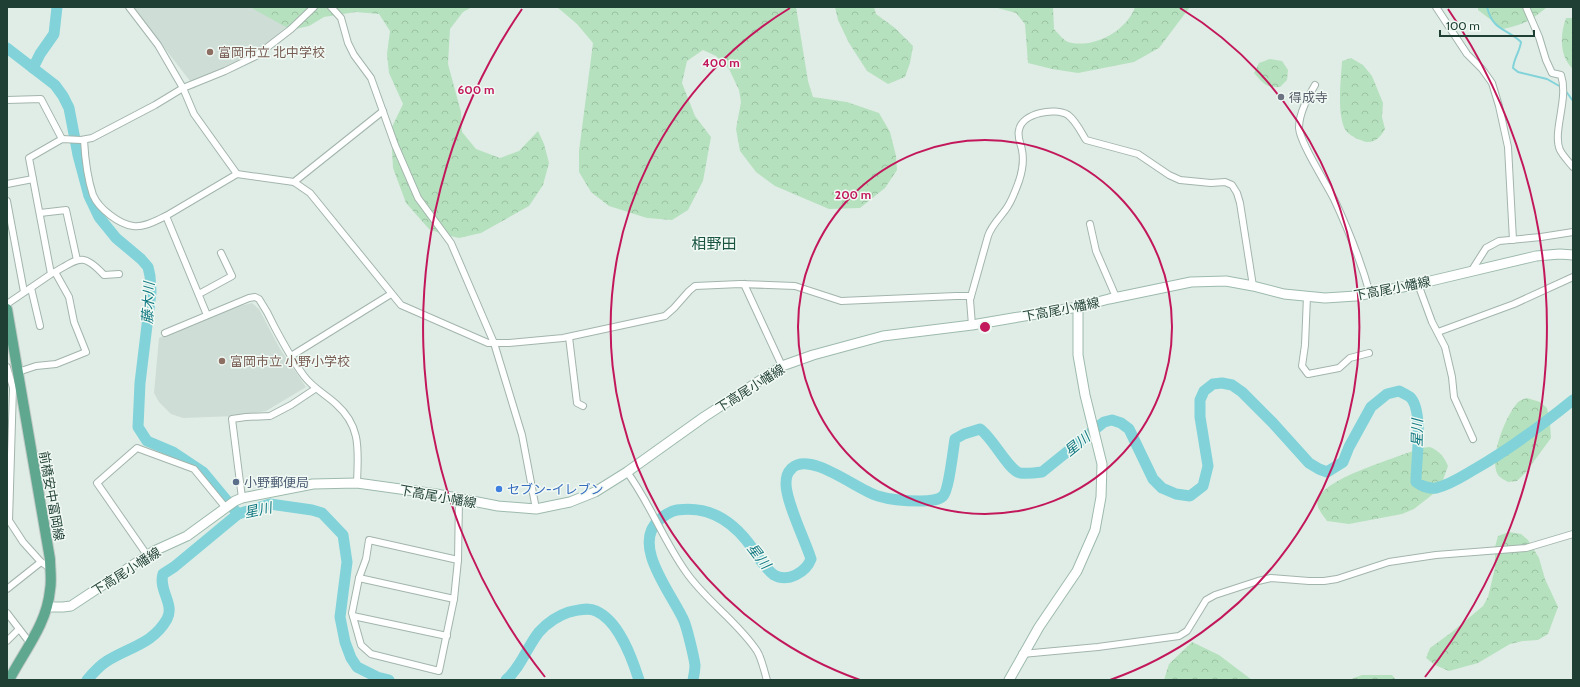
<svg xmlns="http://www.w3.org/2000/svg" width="1580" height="687" viewBox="0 0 1580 687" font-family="Cabin,'Noto Sans JP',sans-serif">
<defs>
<pattern id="forest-crowns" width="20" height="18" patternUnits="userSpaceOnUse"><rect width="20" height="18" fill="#b6e1be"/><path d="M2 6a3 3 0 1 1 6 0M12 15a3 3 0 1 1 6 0" fill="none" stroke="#9cc2a4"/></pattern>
</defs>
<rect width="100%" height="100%" fill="#e0ede6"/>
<g fill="#ceddd5">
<path d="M 133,7 L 292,7 L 299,16 L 266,44 L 193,89 L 190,81 Z"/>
<path d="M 252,303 L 259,309 L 280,349 L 306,387 L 266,411 L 236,416 L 183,418 L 171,414 L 159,402 L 154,393 L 159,338 L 236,307 Z"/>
</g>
<g fill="url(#forest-crowns)">
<path d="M 250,7 L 472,7 L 463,12 L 450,29 L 448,64 L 461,112 L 462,132 L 476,149 L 500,158 L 519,151 L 538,131 L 544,144 L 549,163 L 543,185 L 529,206 L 481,233 L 459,238 L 442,234 L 429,229 L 406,203 L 393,168 L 391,129 L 403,104 L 389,73 L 387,54 L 390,31 L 379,14 L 356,12 L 324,17 L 309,26 L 291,30 Z"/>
<path d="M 557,7 L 796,7 L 808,81 L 813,97 L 847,102 L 879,113 L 890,132 L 896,156 L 897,170 L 885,188 L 860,208 L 829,209 L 775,186 L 756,172 L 740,151 L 736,129 L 741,102 L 739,90 L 729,69 L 716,56 L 703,50 L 687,61 L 682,83 L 695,116 L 711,137 L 703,181 L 688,210 L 672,220 L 647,218 L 609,206 L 591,192 L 579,172 L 579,151 L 593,43 L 577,24 Z"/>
<path d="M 835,7 L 874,7 L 876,14 L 895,28 L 913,46 L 910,63 L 905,77 L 888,84 L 867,71 L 849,43 L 838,20 Z"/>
<path d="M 994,7 L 1053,7 L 1054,29 C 1058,33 1063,40 1068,42 C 1093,49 1126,32 1135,7 L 1190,7 L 1159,48 L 1134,62 L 1078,73 L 1052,69 L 1028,63 L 1025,24 L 1016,13 Z"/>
<path d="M 1478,7 L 1547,7 C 1532,20 1523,25 1503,29 L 1478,10 Z"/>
<path d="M 1566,18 L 1573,18 L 1573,69 C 1559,56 1560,35 1566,18 Z"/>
<path d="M 1351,58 L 1363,65 L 1372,76 L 1383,103 L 1382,117 L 1385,129 C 1381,136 1376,143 1366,142 C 1360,140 1352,137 1347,132 C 1336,119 1341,78 1342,61 Z"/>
<path d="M 1270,59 L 1282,61 L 1288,70 L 1287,80 L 1280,87 C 1266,88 1263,83 1254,73 L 1259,63 Z"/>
<path d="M 1527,398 L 1540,402 L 1547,408 L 1550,423 L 1551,438 L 1526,472 L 1517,481 L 1508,482 C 1505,480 1500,478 1498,475 C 1488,459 1506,415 1518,402 C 1521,400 1524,399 1527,398 Z"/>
<path d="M 1430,447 C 1439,451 1444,456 1448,466 L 1443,480 L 1437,491 L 1414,509 L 1402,514 L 1349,524 L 1327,521 C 1323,515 1315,507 1318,499 C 1326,477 1398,458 1420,448 Z"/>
<path d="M 1509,532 L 1521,534 L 1528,540 L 1539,558 L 1545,579 L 1558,607 L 1548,634 L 1538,640 L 1523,641 L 1510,644 L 1478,663 L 1449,671 L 1435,665 L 1426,658 L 1430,648 L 1452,632 L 1483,606 L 1488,597 L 1495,568 L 1495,547 L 1498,536 Z"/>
<path d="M 1192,642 L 1219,655 L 1252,680 L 1164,680 L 1169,664 Z"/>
<path d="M 1362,675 L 1392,675 L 1396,680 L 1349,680 Z"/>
</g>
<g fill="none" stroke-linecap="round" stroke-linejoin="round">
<g stroke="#81d3d9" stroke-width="2">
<path d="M 1487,7 C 1493,31 1506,28 1521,42 C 1520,51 1514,58 1513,68 L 1518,72 L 1547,79 L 1561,87"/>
<path d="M 1565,90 L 1573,101"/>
</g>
<g stroke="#81d3d9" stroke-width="11">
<path d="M 7,48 L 55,85 L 63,96 L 69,108 L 78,155 L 89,196 L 99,217 L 116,238 L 141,259 L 148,267 L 150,276 L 151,292 L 140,383 L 138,427 L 147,441 L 173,452 L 203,472 L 238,514"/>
<path d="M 33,68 L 40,54 L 54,34 L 57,7"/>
<path d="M 87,680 C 93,673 99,666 107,661 C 129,647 153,644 167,619 C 175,604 158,590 163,574 L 174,567 L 238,514 L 270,504 L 312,510 L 322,513 L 343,535 L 347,562 L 340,617 L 345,642 L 351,658 L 357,667 L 377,677 L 389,680"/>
<path d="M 506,680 C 521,667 527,647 539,632 C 548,622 557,616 569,612 C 578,610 588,607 596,611 C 619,621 632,658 639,680"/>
<path d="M 693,680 C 694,675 695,670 695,665 C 694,657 687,628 684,621 C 673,595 630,545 659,520 C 663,516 671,511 677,510 C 710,505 735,523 753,549 C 758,557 766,569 774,575 C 788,583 806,572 811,559 C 805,540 786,502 786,484 C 786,477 787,473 792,468 C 811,451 857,490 878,496 C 891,500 906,501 920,501 C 927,501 938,501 943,496 C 949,490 953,450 955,439 L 964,434 L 980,429 C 993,438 1008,470 1020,473 C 1027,474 1035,473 1042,472 L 1104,422 L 1112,420 L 1121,423 L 1129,429 L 1153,479 L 1162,488 L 1176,494 L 1190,496 L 1203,486 L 1208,466 L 1200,417 L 1200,400 L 1204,391 L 1213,384 L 1222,383 L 1232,385 L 1242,392 L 1272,422 L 1309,463 L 1319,469 L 1327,472 L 1343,462 L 1349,447 L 1371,407 L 1387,394 L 1399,391 C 1403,393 1407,395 1410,397 C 1424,410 1416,462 1416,482 C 1421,486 1430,489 1436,488 C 1450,485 1463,476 1475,469 C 1510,449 1542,425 1573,400"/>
</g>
<defs>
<g id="street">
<path d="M 129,7 L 158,45 L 183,88 L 194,114 L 237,174"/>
<path d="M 331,7 L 341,18 L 348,43 L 354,55 L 371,78 L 395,145 L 418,198 L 451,243 L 494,343 L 522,435 L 536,509"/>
<path d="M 1436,7 L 1467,54 L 1482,69 L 1492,83 L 1499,106 L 1508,147 L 1513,240"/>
<path d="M 1526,7 L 1539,37 L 1546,60 L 1552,73 L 1561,75 C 1569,99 1552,132 1560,150 C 1563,156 1569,162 1573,167"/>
<path d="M 1315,85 C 1308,97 1299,113 1299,128 C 1300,143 1326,183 1334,199 C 1348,229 1361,261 1370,294"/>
<path d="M 7,100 L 41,99 L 62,139"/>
<path d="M 84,140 C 85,158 87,177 93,195 C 99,209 119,224 133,226 C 144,228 157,220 166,216"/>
<path d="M 294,182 L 383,111"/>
<path d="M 7,184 L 33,179"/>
<path d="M 7,201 L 24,292"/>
<path d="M 40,213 L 66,210 L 77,260"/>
<path d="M 1090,224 L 1096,251 L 1116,297"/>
<path d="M 1472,270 L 1486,248 L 1499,241 L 1541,237 L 1573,232"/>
<path d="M 53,273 C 78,259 82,251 104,275 L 119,274"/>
<path d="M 744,284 L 782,366"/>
<path d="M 1418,284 L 1432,322 L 1445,347 L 1452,377 L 1454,397 L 1473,439"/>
<path d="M 31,288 L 40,326"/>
<path d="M 199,294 L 232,276 L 221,253"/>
<path d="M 1307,296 L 1305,345 L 1302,366 L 1308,374 L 1339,368 L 1350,358 L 1369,353"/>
<path d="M 7,304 L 51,274 L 29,158 L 62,139 L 81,140 L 92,138 L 155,105 L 183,88 L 225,71 L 256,56 L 291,29 L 314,7"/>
<path d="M 207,315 L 166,216 L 237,174 L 294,182 L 310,193 L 401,305 L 488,343 L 509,343 L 563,338 L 665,316 L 674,308 L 689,291 L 695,286 L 740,284 L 795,286 L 841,301 L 956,296 L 971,296"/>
<path d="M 972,325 L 970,300 L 988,236 C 992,224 1002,216 1008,206 C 1013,198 1016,189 1019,181 C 1022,172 1024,160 1022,150 C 1021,144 1017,137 1019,130 C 1022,113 1055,107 1068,115 C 1076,121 1081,132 1086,140 L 1138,154 L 1169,175 L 1180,180 L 1211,183 L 1225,182 L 1232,185 L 1237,193 L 1240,203 L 1253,286"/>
<path d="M 1438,332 L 1514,304 L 1573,277"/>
<path d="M 165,333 L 249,298 L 255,297 L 259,299 C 265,308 270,317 274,326 C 283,343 293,361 304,376 C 313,388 325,394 336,404 C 362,427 358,451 357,483"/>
<path d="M 569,337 L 577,403 L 583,406"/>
<path d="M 291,356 L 391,294"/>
<path d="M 7,367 L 13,388 L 9,521"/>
<path d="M 18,372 L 36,366 L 56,364 L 86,352 L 74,322 L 69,297 L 55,272"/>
<path d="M 627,472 C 650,503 663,540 686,572 C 706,601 738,622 757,651 C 762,659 764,671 767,680"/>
<path d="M 242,498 L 232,419 L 246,417 L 270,416 L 291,405 L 315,389"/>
<path d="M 8,519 L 23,542 L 41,562"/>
<path d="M 369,540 L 458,560 L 454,599 L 439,671 L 371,654 L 361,645 L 352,613 L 359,578 L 366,559 Z"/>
<path d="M 147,555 L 97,483 L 137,448 L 194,469 L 226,508"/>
<path d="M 458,560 L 459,499"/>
<path d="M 359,578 L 454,599"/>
<path d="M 7,589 L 41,562 L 50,568"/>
<path d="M 7,613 L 30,643"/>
<path d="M 353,616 L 447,636"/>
<path d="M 7,641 L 19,629"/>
<path d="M 1022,654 L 1098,647 L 1179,636 L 1187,631 L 1206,600 L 1215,595 L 1258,581 L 1271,578 L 1309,581 L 1324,581 L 1337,579 L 1389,562 L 1436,555 L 1526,548 L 1573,534"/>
</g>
<g id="secondary">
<path d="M 47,607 L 63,607 L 71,606 L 154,551 L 187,536 L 235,501 L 242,498 L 313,484 L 357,483 L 436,494 L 498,506 L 536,509 L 570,502 L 595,492 L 627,472 L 704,417 L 782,366 L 813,355 L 883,336 L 972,325 L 1078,307 L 1109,299 L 1191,282 L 1226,281 L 1253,286 L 1284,294 L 1325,298 L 1356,296 L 1418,284 L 1536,256 L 1560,254 L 1573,255"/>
<path d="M 1009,680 L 1039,627 L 1077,571 L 1095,530 L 1101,497 L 1102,464 L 1085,395 L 1078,355 L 1078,307"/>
</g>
<path id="primary" d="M 7,309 L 50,559 C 50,569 52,580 50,590 C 47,624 24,651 9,680"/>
</defs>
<use href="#street" stroke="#a2b5ad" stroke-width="8"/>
<use href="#secondary" stroke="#9dbaad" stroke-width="11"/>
<use href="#primary" stroke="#c0c9c6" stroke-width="12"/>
<use href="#street" stroke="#fff" stroke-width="6"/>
<use href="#secondary" stroke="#fff" stroke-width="9"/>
<use href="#primary" stroke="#5fa88f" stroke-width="10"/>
</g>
<g fill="none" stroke="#c2185b" stroke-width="2">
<circle cx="985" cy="327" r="187"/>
<path d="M860 680A374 374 0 0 1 790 8M1180 8A374 374 0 0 1 1110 680"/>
<path d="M545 677A562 562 0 0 1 522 9M1448 9A562 562 0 0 1 1425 677"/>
</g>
<g fill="#8d6e63" stroke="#f1f9f4" stroke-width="1.5">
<circle cx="210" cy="52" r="4"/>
<circle cx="222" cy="361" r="4"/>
</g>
<circle fill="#6b7280" stroke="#f1f9f4" stroke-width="1.5" cx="1281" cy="97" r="4"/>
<circle fill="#5c6f8a" stroke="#f1f9f4" stroke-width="1.5" cx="236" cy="482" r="4"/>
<circle fill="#3f7fe0" stroke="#f1f9f4" stroke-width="1.5" cx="499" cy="489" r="4"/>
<g text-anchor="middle" stroke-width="3" stroke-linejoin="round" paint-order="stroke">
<g font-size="13" fill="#785e54" stroke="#f1f9f4" text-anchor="start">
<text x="218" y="57">富岡市立 北中学校</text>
<text x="230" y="366">富岡市立 小野小学校</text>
</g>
<g font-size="13" fill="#5b616d" stroke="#f1f9f4" text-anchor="start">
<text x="1289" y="102">得成寺</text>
</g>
<g font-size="13" fill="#1f3f34" stroke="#f1f9f4">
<text transform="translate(1392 288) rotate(-11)" y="5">下高尾小幡線</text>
<text transform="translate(1061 309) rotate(-11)" y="5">下高尾小幡線</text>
<text transform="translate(750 388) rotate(-32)" y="5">下高尾小幡線</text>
<text transform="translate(52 496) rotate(80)" y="5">前橋安中富岡線</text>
<text transform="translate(438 496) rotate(10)" y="5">下高尾小幡線</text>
<text transform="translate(126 571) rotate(-32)" y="5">下高尾小幡線</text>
</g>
<g font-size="13" fill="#4e5e75" stroke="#f1f9f4" text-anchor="start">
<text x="244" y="487">小野郵便局</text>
</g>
<g font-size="13" fill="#366cbe" stroke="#f1f9f4" text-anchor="start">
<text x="507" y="494">セブン-イレブン</text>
</g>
<g font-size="14" font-style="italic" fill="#127a82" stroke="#f1f9f4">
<text transform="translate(148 303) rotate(-87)" y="5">藤木川</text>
<text transform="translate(1417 433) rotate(-89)" y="5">星川</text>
<text transform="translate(1077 444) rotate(-39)" y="5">星川</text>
<text transform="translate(258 510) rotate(-12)" y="5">星川</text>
<text transform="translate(759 556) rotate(52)" y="5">星川</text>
</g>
<g font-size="15" fill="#185440" stroke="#f1f9f4">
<text x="714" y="249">相野田</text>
</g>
</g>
<circle cx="985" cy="327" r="6" fill="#c2185b" stroke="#f1f9f4" stroke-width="2"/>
<g font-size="12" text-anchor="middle" font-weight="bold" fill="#c2185b" stroke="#f1f9f4" stroke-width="3" stroke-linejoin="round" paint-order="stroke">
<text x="721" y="67">400 m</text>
<text x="476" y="94">600 m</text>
<text x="853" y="199">200 m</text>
</g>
<rect width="1580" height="687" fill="none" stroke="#1f3f34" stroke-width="16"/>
<path d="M1440 30v6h94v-6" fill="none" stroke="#1f3f34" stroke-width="2"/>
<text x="1446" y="30" font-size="12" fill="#1f3f34" stroke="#f1f9f4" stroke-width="3" paint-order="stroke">100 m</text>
</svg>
